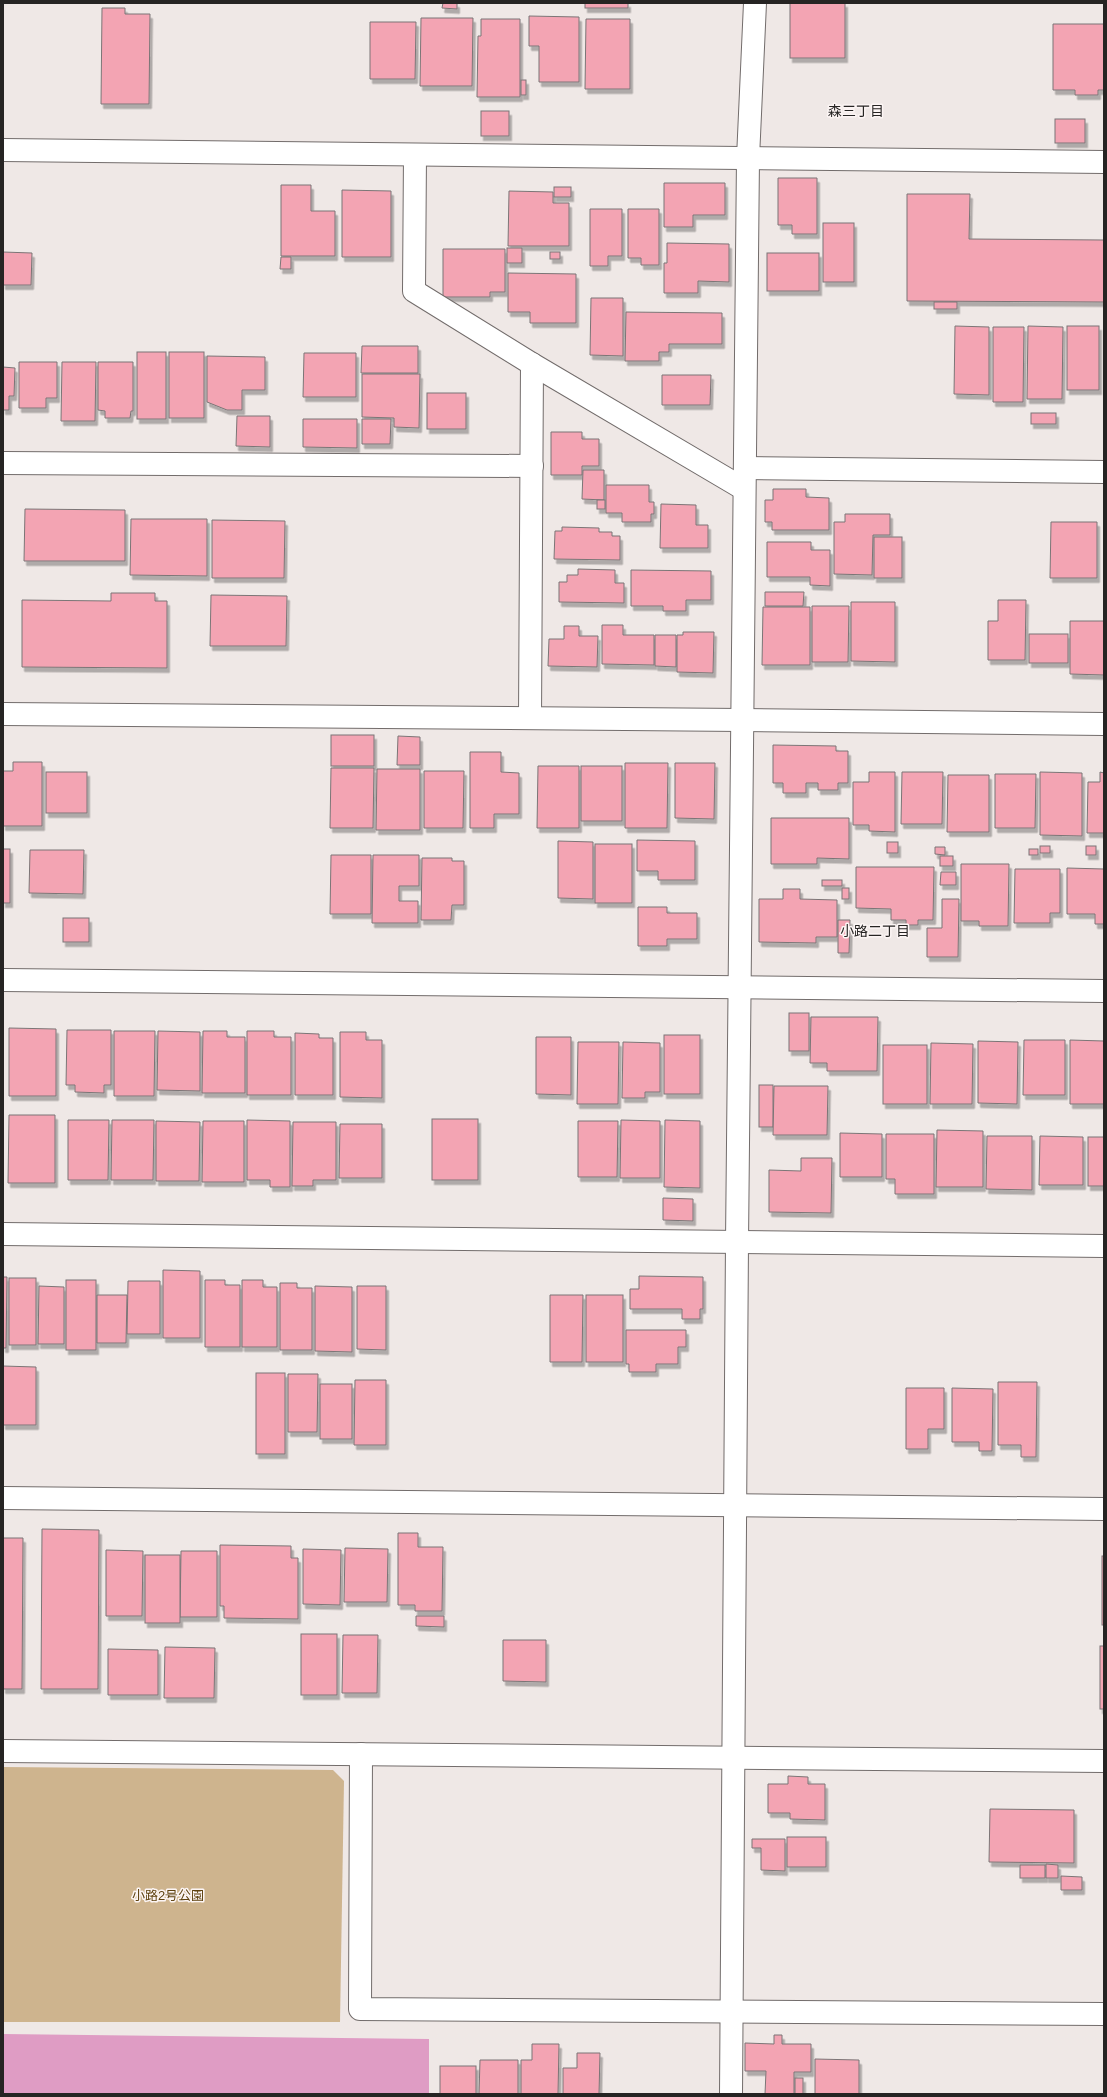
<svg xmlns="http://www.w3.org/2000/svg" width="1107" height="2097" viewBox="0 0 1107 2097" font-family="Helvetica,'Noto Sans JP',sans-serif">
<defs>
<filter id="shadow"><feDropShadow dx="2.5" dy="4.5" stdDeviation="0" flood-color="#0004"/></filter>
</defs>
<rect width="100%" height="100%" fill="#efe8e6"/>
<path fill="#ceb48e" d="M 3,1767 L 333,1770 L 344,1781 L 340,2022 L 3,2022 Z"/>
<path fill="#df9cc4" d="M 3,2034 L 429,2039 L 429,2094 L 3,2094 Z"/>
<g fill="#f3a4b3" stroke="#7b7576" filter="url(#shadow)">
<path d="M 443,3 L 457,3 L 457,9 L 442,8 Z"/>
<rect x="585" y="3" width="43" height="5"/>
<rect x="790" y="3" width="55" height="55"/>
<path d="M 102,8 L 125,8 L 125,14 L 150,14 L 149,104 L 101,104 Z"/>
<path d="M 529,16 L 579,17 L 579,82 L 539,82 L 539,46 L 529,46 Z"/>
<path d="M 421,18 L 473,18 L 472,86 L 420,86 Z"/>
<path d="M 481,19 L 520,19 L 520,97 L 477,97 L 478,36 L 481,36 Z"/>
<path d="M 586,19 L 630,19 L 630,89 L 585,89 Z"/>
<path d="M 370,22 L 416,22 L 415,79 L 370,79 Z"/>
<path d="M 1053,24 L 1104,24 L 1104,90 L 1098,90 L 1098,95 L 1075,95 L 1075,90 L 1053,90 Z"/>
<rect x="521" y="80" width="5" height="15"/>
<rect x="481" y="111" width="28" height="25"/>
<rect x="1055" y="119" width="30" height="24"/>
<path d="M 778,178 L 817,178 L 817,234 L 792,234 L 792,225 L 778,225 Z"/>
<path d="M 664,183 L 725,183 L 725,215 L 693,215 L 693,227 L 664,227 Z"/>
<path d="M 281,185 L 311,185 L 311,211 L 335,211 L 335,256 L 281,256 Z"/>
<rect x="554" y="187" width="17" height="10"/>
<path d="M 342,190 L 391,191 L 391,257 L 342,257 Z"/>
<path d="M 509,191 L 553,192 L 553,203 L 569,203 L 569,246 L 508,246 Z"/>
<path d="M 907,194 L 970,194 L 969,239 L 1104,240 L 1104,302 L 907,301 Z"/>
<path d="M 590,209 L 622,209 L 622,256 L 608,256 L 608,266 L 590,266 Z"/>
<path d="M 628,209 L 659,209 L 659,265 L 641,265 L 641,258 L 628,258 Z"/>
<rect x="823" y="223" width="31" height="59"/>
<path d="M 667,243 L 729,244 L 729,282 L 698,281 L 698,293 L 664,293 L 664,263 L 667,263 Z"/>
<rect x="507" y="248" width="15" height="15"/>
<path d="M 443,249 L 505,249 L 505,292 L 490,292 L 490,297 L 443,297 Z"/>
<path d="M 3,252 L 32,253 L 31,285 L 3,285 Z"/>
<rect x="550" y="252" width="10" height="7"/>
<rect x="767" y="253" width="52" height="38"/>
<path d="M 281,257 L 291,257 L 291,269 L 280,269 Z"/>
<path d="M 508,273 L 576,274 L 576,323 L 530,323 L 530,312 L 508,312 Z"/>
<path d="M 591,298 L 623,298 L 623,356 L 590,355 Z"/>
<rect x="934" y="302" width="23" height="7"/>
<path d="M 626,312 L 722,313 L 722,344 L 669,344 L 669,352 L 659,352 L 659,361 L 625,361 Z"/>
<path d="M 955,326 L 989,327 L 989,395 L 954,394 Z"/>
<path d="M 1028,326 L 1063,327 L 1062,399 L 1027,399 Z"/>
<rect x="1067" y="326" width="32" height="64"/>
<path d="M 993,327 L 1024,327 L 1023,402 L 993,402 Z"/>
<path d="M 362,346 L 418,346 L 418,373 L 361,373 Z"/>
<rect x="137" y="352" width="29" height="67"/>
<rect x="169" y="352" width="35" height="66"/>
<path d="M 304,353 L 356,353 L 356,397 L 303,397 Z"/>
<path d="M 207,356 L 265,357 L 265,390 L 242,390 L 242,410 L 227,410 L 207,402 Z"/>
<path d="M 19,362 L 57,362 L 57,398 L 46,398 L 46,408 L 19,408 Z"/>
<path d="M 62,362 L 96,362 L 95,421 L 61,421 Z"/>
<path d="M 98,362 L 133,362 L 133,411 L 131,411 L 130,418 L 105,418 L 105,411 L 98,410 Z"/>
<path d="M 3,367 L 15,368 L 14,396 L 9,396 L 9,410 L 3,410 Z"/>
<path d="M 362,374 L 420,374 L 419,428 L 394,427 L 394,418 L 362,417 Z"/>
<path d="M 662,375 L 711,375 L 710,405 L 662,405 Z"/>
<rect x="427" y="393" width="39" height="36"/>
<rect x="1031" y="413" width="25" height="11"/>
<path d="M 237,416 L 270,416 L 270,447 L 236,446 Z"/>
<path d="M 303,419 L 357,419 L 357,448 L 303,447 Z"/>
<path d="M 362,419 L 391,419 L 390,444 L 362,444 Z"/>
<path d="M 551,432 L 582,432 L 582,439 L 599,439 L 599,466 L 582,466 L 582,475 L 551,475 Z"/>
<path d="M 583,470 L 604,470 L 604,500 L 582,499 Z"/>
<path d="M 606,485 L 649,485 L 649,502 L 654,502 L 654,514 L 651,514 L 651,522 L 622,522 L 622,513 L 606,513 Z"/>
<path d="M 773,489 L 806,489 L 806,497 L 829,498 L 829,530 L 772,530 L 772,522 L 765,522 L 765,500 L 773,500 Z"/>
<rect x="597" y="500" width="8" height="9"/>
<path d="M 661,504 L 696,505 L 696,525 L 708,525 L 708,548 L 660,548 Z"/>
<path d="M 25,509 L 125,510 L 125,561 L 24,561 Z"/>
<path d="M 845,514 L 890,514 L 890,535 L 873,535 L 872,575 L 834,574 L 834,522 L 845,522 Z"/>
<path d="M 131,519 L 207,519 L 207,576 L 130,575 Z"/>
<path d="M 212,520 L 285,521 L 284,578 L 212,578 Z"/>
<path d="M 1051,522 L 1097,522 L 1097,578 L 1050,578 Z"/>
<path d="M 562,527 L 599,528 L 599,532 L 612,532 L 612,536 L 620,536 L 620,560 L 554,559 L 555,531 L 562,531 Z"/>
<rect x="874" y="537" width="28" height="41"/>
<path d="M 767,542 L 811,542 L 811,550 L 830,550 L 830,586 L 810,585 L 810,577 L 767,577 Z"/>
<path d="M 578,569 L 615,570 L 615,583 L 624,583 L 624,603 L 559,602 L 559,582 L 567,582 L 567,575 L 578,575 Z"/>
<path d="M 631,570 L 711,571 L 711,600 L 686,600 L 686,611 L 663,611 L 663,606 L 631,606 Z"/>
<path d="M 765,592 L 804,592 L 803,606 L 765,606 Z"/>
<path d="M 111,593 L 155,593 L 155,601 L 167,601 L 167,668 L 22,667 L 22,600 L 111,601 Z"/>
<path d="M 211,595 L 287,596 L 286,646 L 210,646 Z"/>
<path d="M 998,600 L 1026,600 L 1025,660 L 988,660 L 988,621 L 998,621 Z"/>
<path d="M 851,602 L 895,602 L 895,662 L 851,661 Z"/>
<path d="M 812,606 L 849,606 L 848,662 L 812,662 Z"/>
<path d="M 763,607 L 810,607 L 810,665 L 762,665 Z"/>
<path d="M 1070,621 L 1104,621 L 1104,675 L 1070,674 Z"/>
<path d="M 602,625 L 623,625 L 623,635 L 654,635 L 654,665 L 602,664 Z"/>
<path d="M 564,626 L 579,626 L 579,636 L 598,636 L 597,667 L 548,666 L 549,639 L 564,639 Z"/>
<path d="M 683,632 L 714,632 L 713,673 L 677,672 L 677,635 L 683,635 Z"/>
<rect x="1029" y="634" width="39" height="29"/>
<path d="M 655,635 L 676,635 L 676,667 L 655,666 Z"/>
<rect x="331" y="735" width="43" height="31"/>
<path d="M 398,736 L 420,737 L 420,765 L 397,765 Z"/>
<path d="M 773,745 L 836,746 L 836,751 L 848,751 L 848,783 L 838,783 L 838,790 L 818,790 L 818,783 L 806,783 L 806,793 L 783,793 L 783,783 L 773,783 Z"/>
<path d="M 470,752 L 501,752 L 501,772 L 519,773 L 519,814 L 494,814 L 494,828 L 470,828 Z"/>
<path d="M 13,762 L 42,762 L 42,826 L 3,826 L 3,771 L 13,771 Z"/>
<path d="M 625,763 L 668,763 L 667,828 L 625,828 Z"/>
<path d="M 675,763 L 715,763 L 714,819 L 675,818 Z"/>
<path d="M 538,766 L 579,766 L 579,828 L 537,828 Z"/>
<rect x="581" y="766" width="41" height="55"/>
<path d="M 331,768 L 374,768 L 373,828 L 330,828 Z"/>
<path d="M 377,769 L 420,769 L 420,830 L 376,830 Z"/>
<path d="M 424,771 L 464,771 L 463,828 L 424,828 Z"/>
<rect x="46" y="772" width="41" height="41"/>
<path d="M 869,772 L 895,772 L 895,832 L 869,831 L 869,825 L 853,825 L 853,782 L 869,782 Z"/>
<path d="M 902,772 L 943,772 L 942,824 L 901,824 Z"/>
<path d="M 1040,772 L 1082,773 L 1082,836 L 1040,835 Z"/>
<path d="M 1100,772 L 1104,773 L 1104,833 L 1087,833 L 1088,782 L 1100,782 Z"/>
<path d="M 995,774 L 1036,774 L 1035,828 L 995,828 Z"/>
<path d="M 948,775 L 989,775 L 989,832 L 947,832 Z"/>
<path d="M 771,818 L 849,818 L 849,859 L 817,858 L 817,864 L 771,864 Z"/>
<path d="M 637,840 L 695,841 L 695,880 L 658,880 L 658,871 L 637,871 Z"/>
<path d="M 558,841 L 593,842 L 593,899 L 558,898 Z"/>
<rect x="887" y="842" width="11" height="11"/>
<rect x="595" y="844" width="37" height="59"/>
<rect x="1040" y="846" width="10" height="7"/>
<rect x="1086" y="846" width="10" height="9"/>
<path d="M 935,847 L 945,847 L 945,855 L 935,854 Z"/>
<rect x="3" y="849" width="7" height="54"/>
<rect x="1029" y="849" width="9" height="6"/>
<path d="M 30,850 L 84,850 L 83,894 L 29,893 Z"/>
<path d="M 331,855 L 371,855 L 371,914 L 330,914 Z"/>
<path d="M 373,855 L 419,855 L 419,886 L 399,886 L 399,901 L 418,901 L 418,923 L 372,923 Z"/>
<rect x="940" y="856" width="13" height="10"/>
<path d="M 422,858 L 452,858 L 452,861 L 464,861 L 464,905 L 452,905 L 451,920 L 421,920 Z"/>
<path d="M 961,864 L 1009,864 L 1008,926 L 979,926 L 979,921 L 961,921 Z"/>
<path d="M 856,867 L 934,867 L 933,920 L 918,920 L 918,925 L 906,925 L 906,920 L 891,920 L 891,909 L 856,908 Z"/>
<path d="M 1067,868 L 1104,869 L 1104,924 L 1095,924 L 1095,914 L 1067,914 Z"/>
<path d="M 1015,869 L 1060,869 L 1060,913 L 1050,913 L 1050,923 L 1014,923 Z"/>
<path d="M 941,872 L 956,872 L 956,885 L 940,885 Z"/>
<rect x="822" y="880" width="20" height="6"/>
<rect x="842" y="888" width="7" height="11"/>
<path d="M 783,889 L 800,889 L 800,899 L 837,900 L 837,937 L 816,937 L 816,943 L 759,942 L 759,899 L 783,899 Z"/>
<path d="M 942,899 L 959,899 L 958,957 L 927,957 L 927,928 L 942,928 Z"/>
<path d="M 638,907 L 667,907 L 667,913 L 697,913 L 697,939 L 667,939 L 667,946 L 638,946 Z"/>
<rect x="63" y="918" width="26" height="24"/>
<path d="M 838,920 L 850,920 L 849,953 L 838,953 Z"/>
<rect x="789" y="1013" width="20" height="38"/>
<path d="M 811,1017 L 878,1017 L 877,1071 L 827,1071 L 827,1063 L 810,1063 Z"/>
<path d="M 9,1028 L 56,1029 L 56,1096 L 9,1096 Z"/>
<path d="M 67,1030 L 111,1030 L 111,1085 L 104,1085 L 104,1093 L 75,1092 L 75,1085 L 66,1085 Z"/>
<path d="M 114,1031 L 155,1031 L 154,1096 L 114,1096 Z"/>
<path d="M 158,1031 L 200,1032 L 200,1091 L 157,1090 Z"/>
<path d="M 203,1031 L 227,1031 L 227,1037 L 245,1037 L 245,1093 L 202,1093 Z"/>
<path d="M 247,1031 L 274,1031 L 274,1037 L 291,1037 L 291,1095 L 247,1095 Z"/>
<path d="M 340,1032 L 366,1032 L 366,1040 L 382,1040 L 382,1098 L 340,1097 Z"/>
<path d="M 295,1033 L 319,1034 L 319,1038 L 333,1038 L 333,1095 L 295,1095 Z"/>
<rect x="664" y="1035" width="36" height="59"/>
<path d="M 536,1037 L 571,1037 L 571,1095 L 536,1094 Z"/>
<path d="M 1024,1040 L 1065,1040 L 1065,1095 L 1023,1095 Z"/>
<path d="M 1070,1040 L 1104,1041 L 1104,1104 L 1070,1104 Z"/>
<path d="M 978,1041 L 1018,1042 L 1017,1104 L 978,1103 Z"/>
<path d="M 578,1042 L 619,1042 L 618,1104 L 577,1104 Z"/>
<path d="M 623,1042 L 660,1043 L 660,1092 L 645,1092 L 645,1098 L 622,1098 Z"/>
<path d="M 931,1043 L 973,1044 L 972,1104 L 930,1104 Z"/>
<rect x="883" y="1045" width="44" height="59"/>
<rect x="759" y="1085" width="14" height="42"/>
<path d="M 774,1086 L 828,1086 L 827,1135 L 773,1135 Z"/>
<path d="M 9,1115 L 55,1115 L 55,1183 L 8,1183 Z"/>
<rect x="432" y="1119" width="46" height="61"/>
<path d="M 68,1120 L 109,1120 L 108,1180 L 68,1180 Z"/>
<path d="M 112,1120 L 154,1120 L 153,1180 L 111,1180 Z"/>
<path d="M 247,1120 L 290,1121 L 290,1187 L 270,1187 L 270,1180 L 247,1180 Z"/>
<path d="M 621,1120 L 660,1121 L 660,1178 L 620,1178 Z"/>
<path d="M 665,1120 L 700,1121 L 700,1188 L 664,1187 Z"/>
<path d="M 156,1121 L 200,1122 L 199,1181 L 156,1181 Z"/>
<path d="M 203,1121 L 244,1121 L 244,1182 L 202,1182 Z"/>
<path d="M 578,1121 L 618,1121 L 617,1177 L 578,1177 Z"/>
<path d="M 293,1122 L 336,1122 L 336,1180 L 313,1180 L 313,1186 L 292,1186 Z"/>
<path d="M 340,1124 L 382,1124 L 382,1178 L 339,1178 Z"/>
<path d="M 937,1130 L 983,1131 L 983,1187 L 936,1187 Z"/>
<path d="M 840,1133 L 882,1134 L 882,1177 L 840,1177 Z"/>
<path d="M 886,1134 L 934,1134 L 934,1194 L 895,1194 L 895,1179 L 886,1179 Z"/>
<path d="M 987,1136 L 1032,1136 L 1032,1190 L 986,1189 Z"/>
<path d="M 1040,1136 L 1083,1137 L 1083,1185 L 1039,1185 Z"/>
<rect x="1088" y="1137" width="16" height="49"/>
<path d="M 801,1158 L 832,1158 L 831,1213 L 769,1212 L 769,1170 L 801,1171 Z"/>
<path d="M 663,1198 L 693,1199 L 693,1221 L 663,1220 Z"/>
<path d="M 163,1270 L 200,1271 L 200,1338 L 163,1338 Z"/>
<path d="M 639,1276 L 703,1277 L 703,1309 L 700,1309 L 700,1319 L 682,1319 L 682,1309 L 630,1309 L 630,1289 L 639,1289 Z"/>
<path d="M 3,1277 L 7,1277 L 6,1348 L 3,1348 Z"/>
<rect x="9" y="1278" width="27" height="67"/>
<rect x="66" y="1280" width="30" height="70"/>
<path d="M 205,1280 L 225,1280 L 225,1285 L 240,1285 L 240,1347 L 205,1347 Z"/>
<path d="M 242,1280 L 263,1280 L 263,1287 L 277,1287 L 277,1347 L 242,1347 Z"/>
<path d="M 128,1281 L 160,1281 L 160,1334 L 127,1334 Z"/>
<path d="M 280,1283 L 297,1283 L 297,1288 L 312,1288 L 312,1350 L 280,1350 Z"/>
<path d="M 39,1286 L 64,1287 L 64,1344 L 38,1344 Z"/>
<path d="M 315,1286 L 352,1287 L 352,1352 L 315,1351 Z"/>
<path d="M 357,1286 L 386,1286 L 386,1350 L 357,1349 Z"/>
<path d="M 97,1295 L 127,1295 L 126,1343 L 97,1343 Z"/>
<path d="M 550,1295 L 583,1295 L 582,1362 L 550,1362 Z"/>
<rect x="586" y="1295" width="37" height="67"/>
<path d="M 626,1330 L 686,1330 L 686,1347 L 678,1347 L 678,1364 L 656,1364 L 656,1372 L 629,1372 L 629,1364 L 626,1364 Z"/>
<path d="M 3,1366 L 36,1367 L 36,1425 L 3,1425 Z"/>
<rect x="256" y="1373" width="29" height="81"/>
<path d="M 288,1374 L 318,1374 L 317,1432 L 288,1432 Z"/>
<path d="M 355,1380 L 386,1380 L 386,1445 L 354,1445 Z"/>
<path d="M 998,1382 L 1037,1382 L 1036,1457 L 1021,1457 L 1021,1445 L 998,1445 Z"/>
<rect x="320" y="1384" width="32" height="55"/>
<path d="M 906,1388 L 944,1388 L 944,1429 L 928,1429 L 928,1449 L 906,1449 Z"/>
<path d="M 952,1388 L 993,1389 L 992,1451 L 979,1451 L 979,1442 L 952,1442 Z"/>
<path d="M 42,1529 L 99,1530 L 98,1689 L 41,1689 Z"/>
<path d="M 398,1533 L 418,1533 L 418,1547 L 443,1547 L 442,1611 L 415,1611 L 415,1605 L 398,1605 Z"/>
<path d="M 3,1538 L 23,1538 L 22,1689 L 3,1689 Z"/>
<path d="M 220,1545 L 291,1546 L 291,1558 L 298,1558 L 298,1619 L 224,1618 L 224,1606 L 220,1606 Z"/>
<path d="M 345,1548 L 388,1549 L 387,1602 L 344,1602 Z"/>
<path d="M 303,1549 L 341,1550 L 340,1605 L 303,1604 Z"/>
<path d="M 106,1550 L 143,1551 L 142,1616 L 106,1616 Z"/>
<path d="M 181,1551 L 217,1551 L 217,1617 L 180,1617 Z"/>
<rect x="145" y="1555" width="35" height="68"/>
<rect x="1102" y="1556" width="2" height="69"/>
<path d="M 416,1616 L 444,1616 L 444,1627 L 416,1626 Z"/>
<rect x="301" y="1634" width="36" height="61"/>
<path d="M 343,1635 L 378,1635 L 377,1693 L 342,1693 Z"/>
<path d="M 503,1640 L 546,1640 L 546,1682 L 503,1681 Z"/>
<rect x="1100" y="1646" width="4" height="63"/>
<path d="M 165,1647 L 215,1648 L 214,1698 L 164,1698 Z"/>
<path d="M 108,1649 L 158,1650 L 158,1695 L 108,1695 Z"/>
<path d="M 788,1776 L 808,1777 L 808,1784 L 825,1784 L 825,1820 L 790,1819 L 790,1813 L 768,1813 L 768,1784 L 788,1784 Z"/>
<path d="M 990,1809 L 1074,1810 L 1074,1863 L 989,1862 Z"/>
<rect x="787" y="1837" width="39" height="30"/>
<path d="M 752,1839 L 785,1839 L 785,1871 L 761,1870 L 761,1848 L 752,1848 Z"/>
<path d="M 1046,1864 L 1058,1865 L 1058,1878 L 1046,1878 Z"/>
<rect x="1020" y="1865" width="25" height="13"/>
<path d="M 1061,1876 L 1082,1877 L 1082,1890 L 1061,1890 Z"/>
<path d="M 774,2035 L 782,2035 L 782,2044 L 811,2044 L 811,2072 L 794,2072 L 794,2094 L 765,2094 L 766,2071 L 745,2071 L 745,2043 L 774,2044 Z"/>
<path d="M 532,2044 L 559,2044 L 558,2094 L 521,2094 L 521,2060 L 532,2060 Z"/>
<path d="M 577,2053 L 600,2053 L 599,2094 L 563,2094 L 563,2068 L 577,2068 Z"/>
<path d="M 815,2059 L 859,2060 L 859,2094 L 815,2094 Z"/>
<path d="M 480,2060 L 518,2060 L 518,2094 L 479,2094 Z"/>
<rect x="440" y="2066" width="36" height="28"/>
<rect x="795" y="2078" width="8" height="16"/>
</g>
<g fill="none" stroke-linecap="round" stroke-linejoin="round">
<defs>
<g id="street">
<path d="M 3,150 L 1104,162"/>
<path d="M 415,155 L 414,291 L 532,364 L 744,489"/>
<path d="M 3,463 L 532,466"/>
<path d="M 745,468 L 1104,472"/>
<path d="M 3,714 L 742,720 L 1104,724"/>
<path d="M 530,718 L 532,364"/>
<path d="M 3,980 L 1104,991"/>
<path d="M 3,1234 L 1104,1246"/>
<path d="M 3,1498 L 1104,1509"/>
<path d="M 3,1751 L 1104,1761"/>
<path d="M 361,1754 L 360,2009 L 1104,2014"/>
<path d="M 731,2094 L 737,1242 L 748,158 L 755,3"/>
</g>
</defs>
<use href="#street" stroke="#726c6b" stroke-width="24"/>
<use href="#street" stroke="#fff" stroke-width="22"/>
</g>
<g text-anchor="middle" stroke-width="3" stroke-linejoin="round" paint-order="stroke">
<g font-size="13" fill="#5e410e" stroke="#fcf5f4">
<text x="168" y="1900">小路2号公園</text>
</g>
<g font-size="14" fill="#262423" stroke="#fcf5f4">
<text x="856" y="116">森三丁目</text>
<text x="875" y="936">小路二丁目</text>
</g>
</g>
<rect width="1107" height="2097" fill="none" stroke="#262423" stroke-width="8"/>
</svg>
